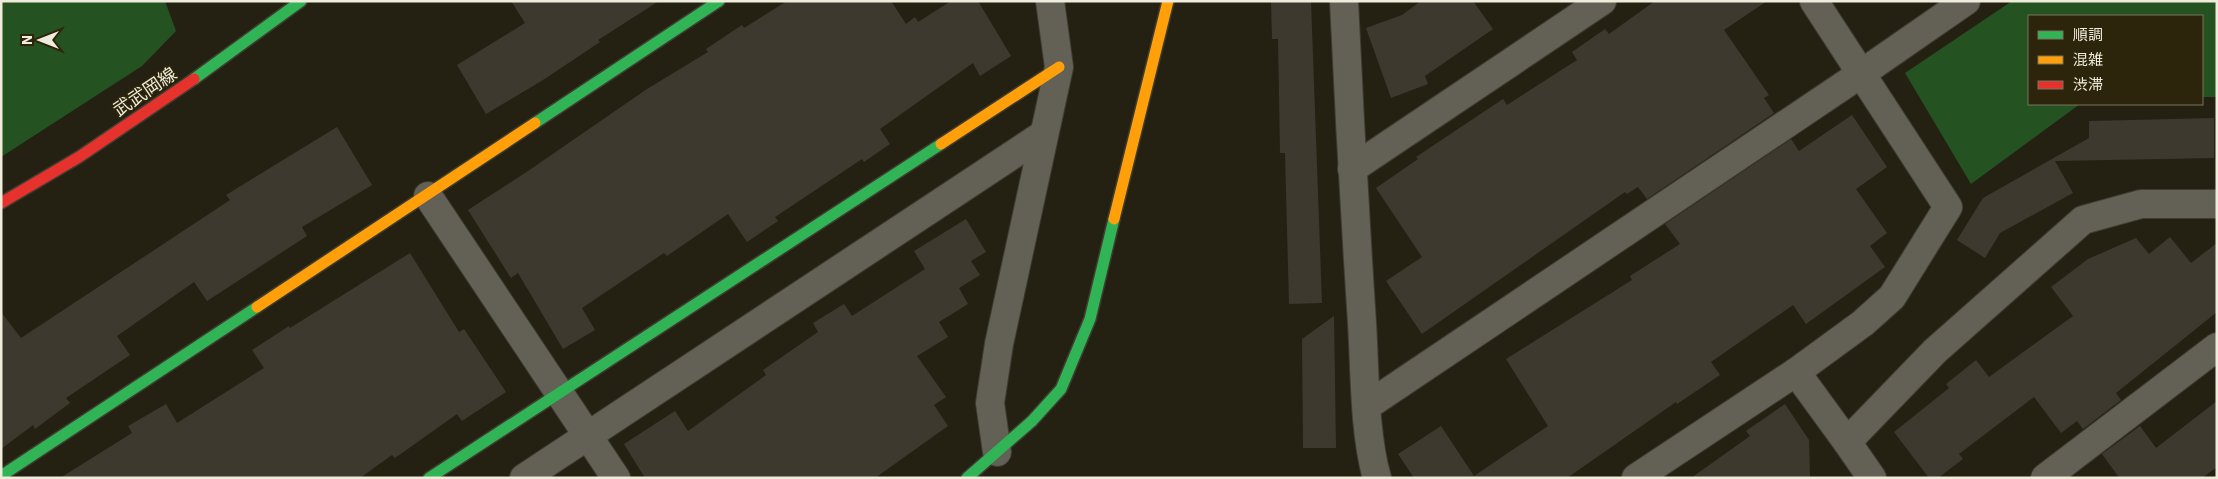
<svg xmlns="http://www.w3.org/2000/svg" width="2218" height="479" viewBox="0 0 2218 479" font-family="'IBM Plex Sans','Noto Sans JP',sans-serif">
<rect width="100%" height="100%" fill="#242113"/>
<g fill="#245221">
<path d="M 1,1 L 165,1 L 176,31 L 142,66 L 1,157 Z"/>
<path d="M 2012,1 L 2217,1 L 2217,97 L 2202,97 L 2202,16 L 2029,16 L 2029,104 L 2080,104 L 1971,184 L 1905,73 Z"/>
</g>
<g fill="#3e392e">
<path d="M 511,1 L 659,1 L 598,40 L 600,42 L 543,80 L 486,114 L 457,65 L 525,23 Z"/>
<path d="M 787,1 L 891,1 L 906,24 L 915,17 L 918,22 L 951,1 L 978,1 L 1011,56 L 980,76 L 973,63 L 880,129 L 890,144 L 864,162 L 862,159 L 775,217 L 778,221 L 747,242 L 728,214 L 667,256 L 664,253 L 582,308 L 595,330 L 563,349 L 518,273 L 511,278 L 468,210 L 528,171 L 647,89 L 708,52 L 706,49 L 742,25 L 744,28 Z"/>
<path d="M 1271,1 L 1311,1 L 1322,303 L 1289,304 L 1285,153 L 1280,153 L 1278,39 L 1272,39 Z"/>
<path d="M 1421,1 L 1473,1 L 1493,29 L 1425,76 L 1428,84 L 1391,98 L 1366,28 L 1402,15 Z"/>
<path d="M 1655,1 L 1767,1 L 1724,30 L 1769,95 L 1764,98 L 1774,113 L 1647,199 L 1638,187 L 1627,194 L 1625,192 L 1422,334 L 1386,281 L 1422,257 L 1376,188 L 1418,159 L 1416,157 L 1503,99 L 1507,105 L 1577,60 L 1572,52 L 1605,29 L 1609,34 Z"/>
<path d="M 1852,115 L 1887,167 L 1856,189 L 1887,233 L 1870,246 L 1885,267 L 1806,324 L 1793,305 L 1711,362 L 1720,375 L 1677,404 L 1676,402 L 1567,478 L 1414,478 L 1398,454 L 1441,426 L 1474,476 L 1548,426 L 1506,359 L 1632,280 L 1630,276 L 1680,244 L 1665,224 L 1791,139 L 1799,151 Z"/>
<path d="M 2214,118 L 2214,158 L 2055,161 L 2073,193 L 2000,233 L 1985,258 L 1957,240 L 1983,198 L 2089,138 L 2089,121 Z"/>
<path d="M 337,127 L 372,185 L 302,227 L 307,236 L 207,301 L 194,282 L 117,336 L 130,355 L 66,398 L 70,403 L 35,429 L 33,425 L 1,449 L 1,312 L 21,338 L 230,200 L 226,195 Z"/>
<path d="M 966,219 L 986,252 L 971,261 L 980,275 L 959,288 L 968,304 L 939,322 L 948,337 L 917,356 L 946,397 L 934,405 L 948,426 L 875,478 L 645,478 L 624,444 L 675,411 L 688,431 L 766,375 L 763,370 L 818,332 L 813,323 L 844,304 L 852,316 L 925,269 L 914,251 Z"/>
<path d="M 2170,237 L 2191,263 L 2217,243 L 2217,312 L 2116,393 L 2121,400 L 2083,429 L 2077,421 L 2061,433 L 2034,397 L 1959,454 L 1963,459 L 1938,478 L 1929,478 L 1894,432 L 1949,388 L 1946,384 L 1976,360 L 1989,377 L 2073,316 L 2051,287 L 2088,259 L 2136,238 L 2149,254 Z"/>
<path d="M 410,253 L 459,332 L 464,329 L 506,392 L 462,421 L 457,414 L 395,458 L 392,455 L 360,478 L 60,478 L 132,433 L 128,426 L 166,404 L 177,423 L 264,368 L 252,350 L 289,326 L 290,328 Z"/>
<path d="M 1334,316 L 1336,448 L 1303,448 L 1302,339 Z"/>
<path d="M 2217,401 L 2217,467 L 2202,478 L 2116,478 L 2118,476 L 2102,454 L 2140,426 L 2156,448 Z"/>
<path d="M 1785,404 L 1809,440 L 1810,478 L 1691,478 L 1750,436 L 1746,431 Z"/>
</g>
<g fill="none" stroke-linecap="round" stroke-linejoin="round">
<defs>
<g id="street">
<path d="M 1344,1 C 1349,109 1355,216 1362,323 C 1365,371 1364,433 1377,478"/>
<path d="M 1352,169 L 1602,1"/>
<path d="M 428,196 L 616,478"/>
<path d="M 1796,372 L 1847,442 L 1935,351 L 2083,220 L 2141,204 L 2217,204"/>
<path d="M 1367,406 L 1862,73 L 1966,1"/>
<path d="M 1847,442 L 1872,478"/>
<path d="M 997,452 L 990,403 L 999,344 L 1059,67 L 1050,1"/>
<path d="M 524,478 L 1044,134"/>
<path d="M 1636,478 L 1796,372 L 1863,323 L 1892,297 L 1948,207 L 1814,1"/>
<path d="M 2045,478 L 2217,347"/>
</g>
<g id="fast">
<path d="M 194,79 L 301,1"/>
<path d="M 535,123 L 719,1"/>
<path d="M 1,476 L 257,307"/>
<path d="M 429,478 L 941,144"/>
<path d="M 967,478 L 1032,421 L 1061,389 L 1090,319 L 1114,219"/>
</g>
<g id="slow">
<path d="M 941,144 L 1059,67"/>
<path d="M 1114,219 L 1168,1"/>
<path d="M 257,307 L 535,123"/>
</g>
<path id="jam" d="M 1,203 L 79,157 L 194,79"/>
</defs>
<use href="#street" stroke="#3f3c31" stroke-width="30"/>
<use href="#fast" stroke="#3f3c31" stroke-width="14"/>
<use href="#slow" stroke="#3f3c31" stroke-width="14"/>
<use href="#jam" stroke="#3f3c31" stroke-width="14"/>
<use href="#street" stroke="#636156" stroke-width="28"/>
<use href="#fast" stroke="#30b455" stroke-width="11"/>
<use href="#slow" stroke="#ff9f0a" stroke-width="11"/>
<use href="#jam" stroke="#e5322d" stroke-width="11"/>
</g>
<g text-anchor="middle" stroke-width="4" stroke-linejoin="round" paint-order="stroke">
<g font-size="18" fill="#f0ecdc" stroke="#2c250b">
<text transform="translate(145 92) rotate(-34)" y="6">武武岡線</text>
</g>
</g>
<rect width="2218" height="479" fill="none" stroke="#f0ecdc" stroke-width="5"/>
<rect x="2028" y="15" width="175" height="90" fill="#2c250b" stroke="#7a755f"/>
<rect x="2038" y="31" width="25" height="8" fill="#30b455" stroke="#7a755f"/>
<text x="2073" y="40" font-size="15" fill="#f0ecdc">順調</text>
<rect x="2038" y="56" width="25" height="8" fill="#ff9f0a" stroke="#7a755f"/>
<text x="2073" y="65" font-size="15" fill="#f0ecdc">混雑</text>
<rect x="2038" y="81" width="25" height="8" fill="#e5322d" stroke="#7a755f"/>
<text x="2073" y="90" font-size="15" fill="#f0ecdc">渋滞</text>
<g transform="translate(40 40) rotate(270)" stroke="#2c250b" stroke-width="4" paint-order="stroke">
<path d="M0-4L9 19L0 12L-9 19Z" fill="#f0ecdc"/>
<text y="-8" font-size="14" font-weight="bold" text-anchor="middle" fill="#f0ecdc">N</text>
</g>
</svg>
